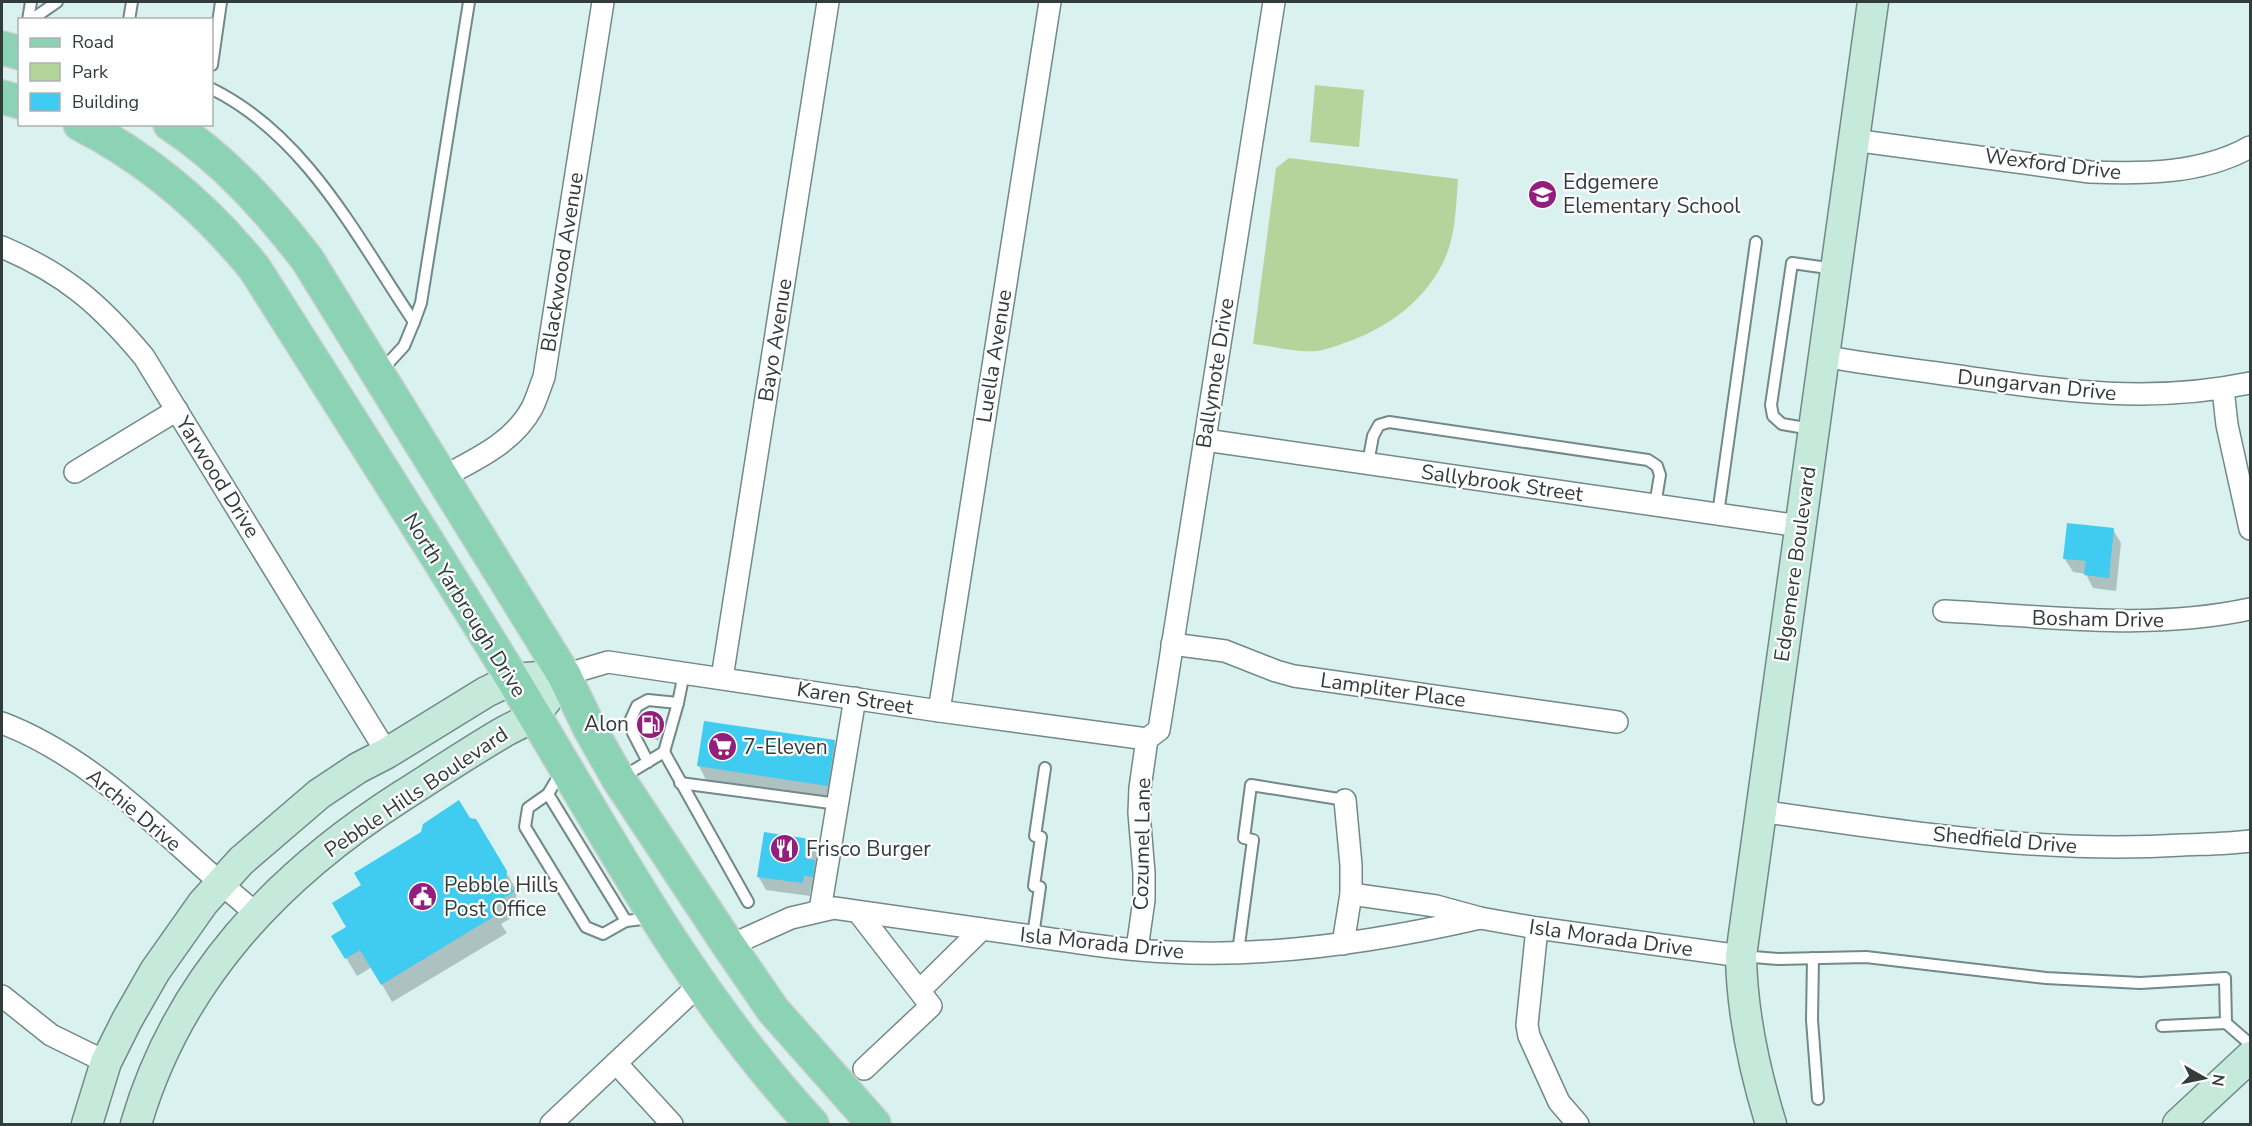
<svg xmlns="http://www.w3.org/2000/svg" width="2252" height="1126" viewBox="0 0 2252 1126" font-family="'Nunito Sans',sans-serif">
<rect width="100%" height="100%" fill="#d9f2f0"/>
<g fill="#b3d49a">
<path d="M 1315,85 L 1364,90 L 1359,147 L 1310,142 Z"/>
<path d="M 1289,158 L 1458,179 C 1456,204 1456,233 1446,256 C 1428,299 1387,329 1344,343 C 1336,346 1326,350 1317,351 C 1299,353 1272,346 1253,344 L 1276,168 Z"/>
</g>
<g fill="#0003">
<path d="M 2113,530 L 2121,543 L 2116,591 L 2093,588 L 2086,574 L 2073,572 L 2065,559 Z"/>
<path d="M 663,719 L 665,723 L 658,741 L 644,734 L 642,730 Z"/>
<path d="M 834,742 L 842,755 L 835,798 L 706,780 L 699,766 Z"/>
<path d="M 809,840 L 817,853 L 816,864 L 822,875 L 820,890 L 811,888 L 810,896 L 766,890 L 758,876 Z"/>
<path d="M 506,872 L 517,891 L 516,898 L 523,911 L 501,924 L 507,933 L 392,1002 L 372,967 L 357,976 L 333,936 Z"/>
</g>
<g fill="#40cbf0">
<path d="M 2067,523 L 2114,528 L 2109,578 L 2084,575 L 2086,561 L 2063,559 Z"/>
<path d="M 645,710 L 664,718 L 656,739 L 640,731 L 639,723 Z"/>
<path d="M 704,721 L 835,740 L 828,786 L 697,766 Z"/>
<path d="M 459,800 L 470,818 L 476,819 L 507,871 L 506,879 L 514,892 L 492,905 L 498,914 L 381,985 L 360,950 L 345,959 L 331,936 L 346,927 L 332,903 L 361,885 L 354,873 L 421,832 L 423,824 Z"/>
<path d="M 764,832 L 810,839 L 807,859 L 815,860 L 813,877 L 804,876 L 803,883 L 757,877 Z"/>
</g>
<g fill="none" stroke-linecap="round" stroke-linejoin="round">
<defs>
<g id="lane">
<path d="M 28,20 L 31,2"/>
<path d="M 31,20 L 57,2"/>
<path d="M 129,20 L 132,2"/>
<path d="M 212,65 L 221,2"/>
<path d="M 212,89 C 307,136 357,238 414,322 L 421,303 L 469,2"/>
<path d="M 381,371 L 404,346 L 414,322"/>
<path d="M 1811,429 L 1782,424 L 1773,416 L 1771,405 L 1792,263 L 1835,269"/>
<path d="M 1368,463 L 1373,436 L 1379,425 L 1389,422 L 1648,460 L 1657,466 L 1660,475 L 1655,505"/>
<path d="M 1718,514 L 1756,242"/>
<path d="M 664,752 L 748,902"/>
<path d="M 648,762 L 633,733 L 631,719 L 637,706 L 648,700 L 678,703"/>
<path d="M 561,772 L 548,794 L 626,921 L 651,918"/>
<path d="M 621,778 L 664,752 L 678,703 L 684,673"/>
<path d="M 680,783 L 838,804"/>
<path d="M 548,794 L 528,808 L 525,827 L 586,927 L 603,934 L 626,921"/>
<path d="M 1033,936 L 1040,887 L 1034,886 L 1041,837 L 1035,836 L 1045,768"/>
<path d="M 1238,952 L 1253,840 L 1244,838 L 1251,785 L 1345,800"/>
<path d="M 1741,956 L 1778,959 L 1866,957 L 2046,978 L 2140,983 L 2225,978 L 2226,1023 L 2250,1044"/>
<path d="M 1813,958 L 1812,1020 L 1818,1099"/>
<path d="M 2162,1026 L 2226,1023"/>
</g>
<g id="street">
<path d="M 1853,140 L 2090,172 C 2143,174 2202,174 2250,147"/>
<path d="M 2,247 C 65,274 100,304 144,357 L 387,753"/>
<path d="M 1823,356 C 1861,363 1899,368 1937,373 C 2046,388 2140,406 2250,383"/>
<path d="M 2223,389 L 2227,425 L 2250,529"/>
<path d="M 1205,440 L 1800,526"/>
<path d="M 75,472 L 177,410"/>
<path d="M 443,477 C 476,459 513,443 532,408 C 537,398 540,387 544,377 L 603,2"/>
<path d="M 1944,611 C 2047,616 2148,631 2250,609"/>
<path d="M 1172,644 L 1225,651 L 1276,671 L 1294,676 L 1617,722"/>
<path d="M 564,675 L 608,662 L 939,711 L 1147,739"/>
<path d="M 722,678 L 828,2"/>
<path d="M 939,711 L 1050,2"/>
<path d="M 2,723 C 102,761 175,848 257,914"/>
<path d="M 1147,739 L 1159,730 L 1274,2"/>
<path d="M 1760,811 C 1901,831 2040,854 2182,845 C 2205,844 2228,844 2250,841"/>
<path d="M 1351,894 L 1436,906 L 1480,918 L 1537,928 L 1741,956"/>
<path d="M 820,910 L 855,698"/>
<path d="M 858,912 L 931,1006 L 864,1069"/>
<path d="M 1537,928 L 1527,1025 L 1529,1036 L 1559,1102 L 1578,1124"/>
<path d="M 1343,944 L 1351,894 L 1351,865 L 1345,800"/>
<path d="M 729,946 L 791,918 L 834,908 C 897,917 960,926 1024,935 C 1072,942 1120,950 1169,952 C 1272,958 1380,941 1480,918"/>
<path d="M 1137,949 L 1144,900 L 1144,873 L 1139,813 L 1140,788 L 1147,739"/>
<path d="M 920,990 L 982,929"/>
<path d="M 2,996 L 51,1035 L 106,1062"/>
<path d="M 616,1063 L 672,1124"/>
<path d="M 551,1124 L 700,984"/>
</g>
<g id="secondary">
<path d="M 87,1124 L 106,1062 L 127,1020 L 155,971 L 203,903 L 241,861 L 319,794 L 358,768 L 387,753 L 486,692 L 513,679 L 564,675"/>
<path d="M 136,1124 C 178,980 277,876 402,796 C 435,775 468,753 502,733 C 511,727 525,723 533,715 C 545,705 554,688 564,675"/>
<path d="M 1771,1124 C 1754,1069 1742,1015 1741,956 L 1873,2"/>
<path d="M 2178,1124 L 2250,1057"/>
</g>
<g id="primary">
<path d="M 2,48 L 20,53"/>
<path d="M 2,97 L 20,102"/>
<path d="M 80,124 C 150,160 206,208 255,269 C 341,405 428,540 512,678 C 605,831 689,992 812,1124"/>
<path d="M 170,124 C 225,160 267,208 307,259 L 564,675 L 590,729 L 619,780 L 729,946 L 773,1010 L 874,1124"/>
</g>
</defs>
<use href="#lane" stroke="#728987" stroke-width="14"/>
<use href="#street" stroke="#728987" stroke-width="24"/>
<use href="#secondary" stroke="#728987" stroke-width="33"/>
<use href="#primary" stroke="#ced0d0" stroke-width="36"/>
<use href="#lane" stroke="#fff" stroke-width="10"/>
<use href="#street" stroke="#fff" stroke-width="21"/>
<use href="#secondary" stroke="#c5e9da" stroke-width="30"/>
<use href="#primary" stroke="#8bd3b4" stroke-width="33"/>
</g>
<defs>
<symbol id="school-disc" viewBox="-11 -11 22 22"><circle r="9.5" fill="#921e7d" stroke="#fff"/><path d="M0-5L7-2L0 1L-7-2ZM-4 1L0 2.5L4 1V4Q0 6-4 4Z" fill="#fff"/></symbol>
<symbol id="fuel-disc" viewBox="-11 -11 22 22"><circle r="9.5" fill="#921e7d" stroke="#fff"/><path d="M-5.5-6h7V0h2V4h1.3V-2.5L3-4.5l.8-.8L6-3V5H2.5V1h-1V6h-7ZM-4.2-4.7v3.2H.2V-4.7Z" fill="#fff"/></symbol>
<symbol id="supermarket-disc" viewBox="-11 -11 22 22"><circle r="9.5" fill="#921e7d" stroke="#fff"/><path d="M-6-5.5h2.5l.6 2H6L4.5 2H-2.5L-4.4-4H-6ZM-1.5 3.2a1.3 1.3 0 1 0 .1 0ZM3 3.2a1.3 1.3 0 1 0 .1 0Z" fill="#fff"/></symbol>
<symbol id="restaurant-disc" viewBox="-11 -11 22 22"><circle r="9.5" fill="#921e7d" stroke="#fff"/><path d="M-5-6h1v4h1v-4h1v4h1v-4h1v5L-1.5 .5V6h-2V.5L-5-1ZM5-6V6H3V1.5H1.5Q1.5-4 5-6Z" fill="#fff"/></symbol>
<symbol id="civic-disc" viewBox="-11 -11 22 22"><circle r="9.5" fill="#921e7d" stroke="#fff"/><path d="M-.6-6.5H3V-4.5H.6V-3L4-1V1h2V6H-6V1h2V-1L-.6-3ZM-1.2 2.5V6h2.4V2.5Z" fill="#fff"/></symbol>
</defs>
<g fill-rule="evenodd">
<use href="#school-disc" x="1526" y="178" width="33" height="33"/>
<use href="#fuel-disc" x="634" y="708" width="33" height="33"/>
<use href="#supermarket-disc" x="706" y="730" width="33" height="33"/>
<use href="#restaurant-disc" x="768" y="832" width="33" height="33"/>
<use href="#civic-disc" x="406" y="880" width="33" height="33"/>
</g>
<g text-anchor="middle" stroke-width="4.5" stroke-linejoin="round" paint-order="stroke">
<g font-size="21" fill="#323c3b" stroke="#fff">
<text transform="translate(2053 164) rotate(7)" y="7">Wexford Drive</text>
<text transform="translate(562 262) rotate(-81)" y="7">Blackwood Avenue</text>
<text transform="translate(775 340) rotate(-81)" y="7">Bayo Avenue</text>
<text transform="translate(994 356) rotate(-81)" y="7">Luella Avenue</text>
<text transform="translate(1215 373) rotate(-81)" y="7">Ballymote Drive</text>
<text transform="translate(2037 385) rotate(6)" y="7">Dungarvan Drive</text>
<text transform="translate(218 477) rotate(58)" y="7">Yarwood Drive</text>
<text transform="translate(1502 483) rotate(8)" y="7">Sallybrook Street</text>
<text transform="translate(1795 564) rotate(-82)" y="7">Edgemere Boulevard</text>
<text transform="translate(465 605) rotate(58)" y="7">North Yarbrough Drive</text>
<text transform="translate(2098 619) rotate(1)" y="7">Bosham Drive</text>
<text transform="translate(1393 690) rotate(8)" y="7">Lampliter Place</text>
<text transform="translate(855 698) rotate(9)" y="7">Karen Street</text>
<text transform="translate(416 792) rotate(-34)" y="7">Pebble Hills Boulevard</text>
<text transform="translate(134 810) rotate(40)" y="7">Archie Drive</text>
<text transform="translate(2005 840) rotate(5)" y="7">Shedfield Drive</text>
<text transform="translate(1142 844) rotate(-89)" y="7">Cozumel Lane</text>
<text transform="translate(1611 938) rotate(8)" y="7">Isla Morada Drive</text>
<text transform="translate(1102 943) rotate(6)" y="7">Isla Morada Drive</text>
</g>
<g font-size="21" fill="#323c3b" stroke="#fff" text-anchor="start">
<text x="1563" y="189">Edgemere<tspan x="1563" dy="24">Elementary School</tspan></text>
<text x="629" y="731" text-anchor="end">Alon</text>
<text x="743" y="754">7-Eleven</text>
<text x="806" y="856">Frisco Burger</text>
<text x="444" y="892">Pebble Hills<tspan x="444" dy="24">Post Office</tspan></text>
</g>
</g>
<rect width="2252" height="1126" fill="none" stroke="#323c3b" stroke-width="6"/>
<rect x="18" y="18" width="195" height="108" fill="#ffffff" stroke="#adb1b1" stroke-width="1.5"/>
<rect x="30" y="38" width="30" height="9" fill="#8bd3b4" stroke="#adb1b1" stroke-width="1.5"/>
<text x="72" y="48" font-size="18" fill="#323c3b">Road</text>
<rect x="30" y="63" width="30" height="18" fill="#b3d49a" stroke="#adb1b1" stroke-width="1.5"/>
<text x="72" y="78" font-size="18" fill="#323c3b">Park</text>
<rect x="30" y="93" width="30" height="18" fill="#40cbf0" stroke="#adb1b1" stroke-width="1.5"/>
<text x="72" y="108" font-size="18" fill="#323c3b">Building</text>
<g transform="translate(2204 1078) rotate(99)" stroke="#ffffff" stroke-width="4.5" paint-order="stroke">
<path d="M0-4.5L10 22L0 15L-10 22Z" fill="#323c3b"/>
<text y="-9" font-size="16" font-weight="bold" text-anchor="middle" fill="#323c3b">N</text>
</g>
</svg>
